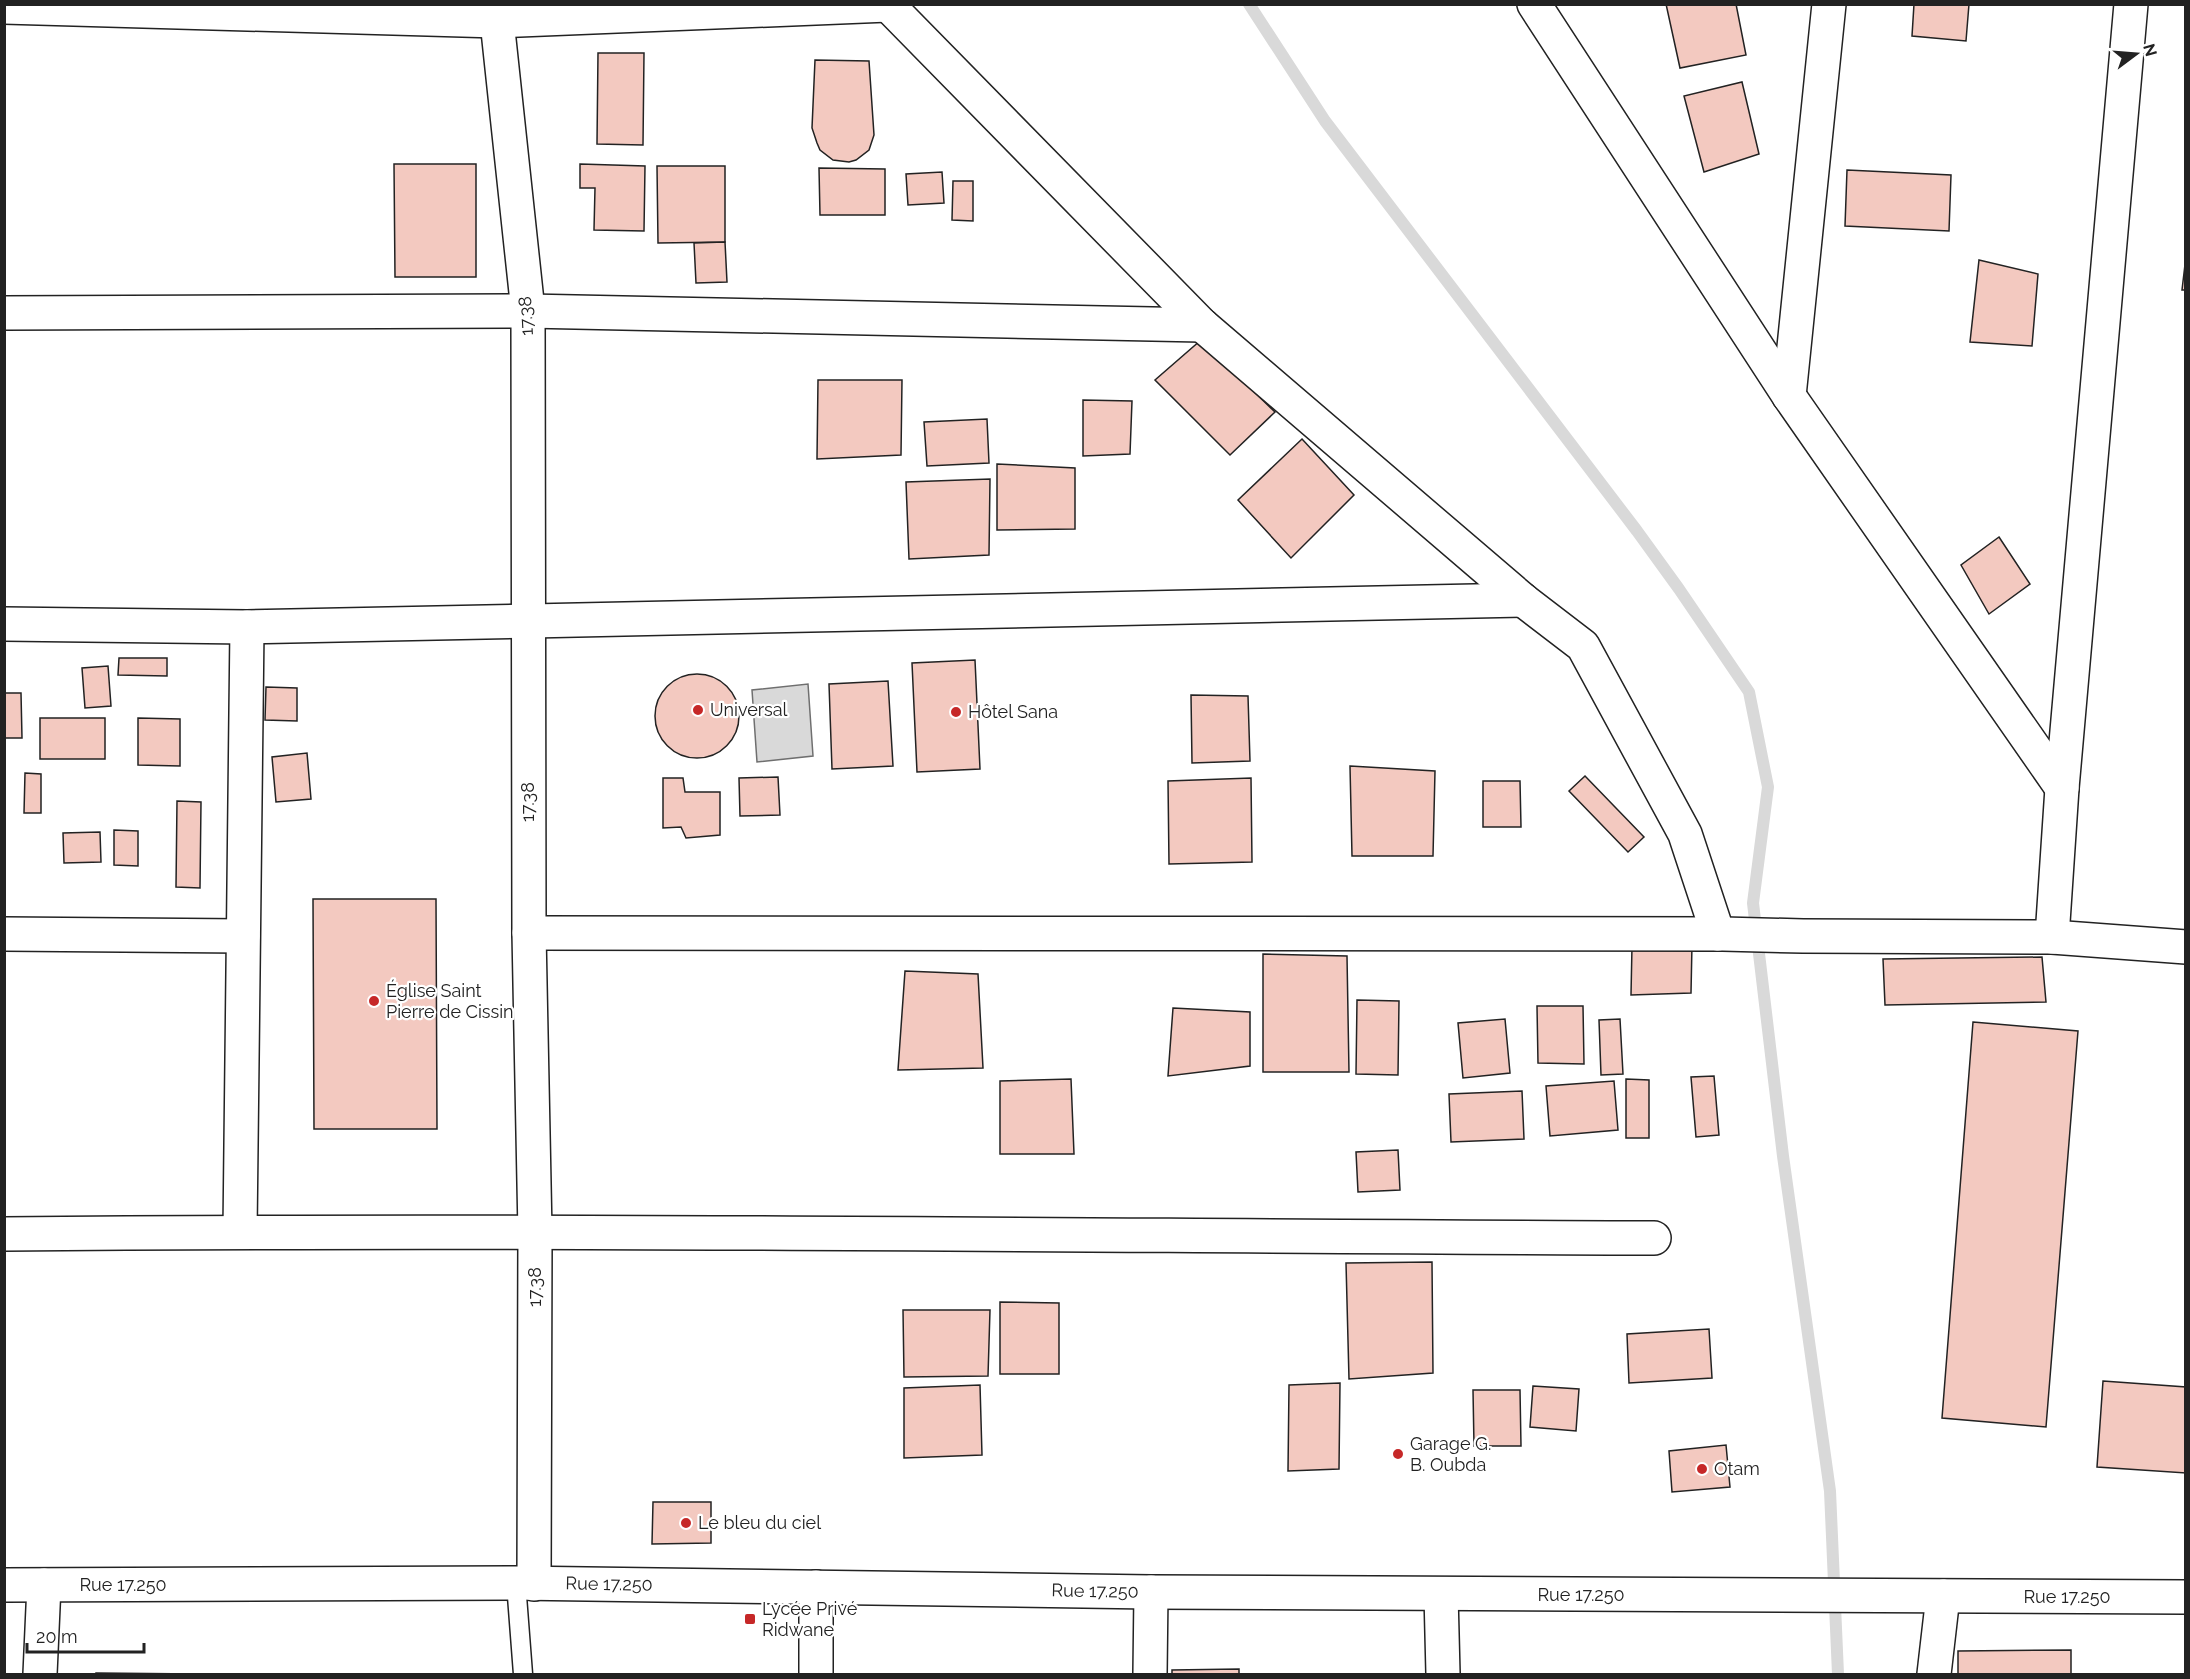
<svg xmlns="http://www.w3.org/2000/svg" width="2190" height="1679" viewBox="0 0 2190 1679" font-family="Raleway,sans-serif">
<rect width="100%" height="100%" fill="#fff"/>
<path fill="#d9d9d9" stroke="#6f6f6f" stroke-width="1.5" d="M 808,684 L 813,756 L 757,762 L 752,690 Z"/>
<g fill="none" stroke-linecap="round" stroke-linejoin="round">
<path stroke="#d9d9d9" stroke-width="12" d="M 1249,4 L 1325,121 L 1637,531 L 1679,589 L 1749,692 L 1768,787 L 1753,903 L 1783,1156 L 1830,1491 L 1838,1674"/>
</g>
<g fill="#f3c9c0" stroke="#222" stroke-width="1.5">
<path d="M 1666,4 L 1736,4 L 1746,55 L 1680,68 Z"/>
<path d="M 1914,4 L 1969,4 L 1966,41 L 1912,36 Z"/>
<path d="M 598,53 L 644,53 L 643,145 L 597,144 Z"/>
<path d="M 815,60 L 869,61 L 874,135 L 869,150 L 856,160 L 849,162 L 833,160 L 820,150 L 817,143 L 812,128 Z"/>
<path d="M 1742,82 L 1759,154 L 1704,172 L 1684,96 Z"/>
<path d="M 394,164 L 476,164 L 476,277 L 395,277 Z"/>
<path d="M 580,164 L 645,166 L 644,231 L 594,230 L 595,188 L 580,188 Z"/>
<path d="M 657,166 L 725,166 L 725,242 L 658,243 Z"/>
<path d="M 819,168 L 885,169 L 885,215 L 820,215 Z"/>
<path d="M 1847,170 L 1951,175 L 1949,231 L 1845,226 Z"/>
<path d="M 942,172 L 944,203 L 908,205 L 906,174 Z"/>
<path d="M 953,181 L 973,181 L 973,221 L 952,220 Z"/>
<path d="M 725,242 L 727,282 L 696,283 L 694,243 Z"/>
<path d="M 2186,256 L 2186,290 L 2182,290 Z"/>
<path d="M 1979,260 L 2038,274 L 2032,346 L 1970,342 Z"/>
<path d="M 1201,340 L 1275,412 L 1230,455 L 1155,380 Z"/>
<path d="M 818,380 L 902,380 L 901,455 L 817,459 Z"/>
<path d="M 1083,400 L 1132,401 L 1130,454 L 1083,456 Z"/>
<path d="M 987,419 L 989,463 L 927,466 L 924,422 Z"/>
<path d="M 1302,439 L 1354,495 L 1291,558 L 1238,500 Z"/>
<path d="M 997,464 L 1075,468 L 1075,529 L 997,530 Z"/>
<path d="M 990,479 L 989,555 L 909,559 L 906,482 Z"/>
<path d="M 1999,537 L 2030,584 L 1989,614 L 1961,565 Z"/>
<path d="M 119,658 L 167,658 L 167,676 L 118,675 Z"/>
<path d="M 975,660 L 980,769 L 917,772 L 912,663 Z"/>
<path d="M 108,666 L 111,706 L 85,708 L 82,668 Z"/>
<circle cx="697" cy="716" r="42"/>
<path d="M 888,681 L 893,766 L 832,769 L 829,684 Z"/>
<path d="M 266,687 L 297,688 L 297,721 L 265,720 Z"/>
<path d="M 4,693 L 21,693 L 22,738 L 4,738 Z"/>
<path d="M 1191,695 L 1248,696 L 1250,761 L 1192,763 Z"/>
<rect x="40" y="718" width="65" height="41"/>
<path d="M 138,718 L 180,719 L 180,766 L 138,765 Z"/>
<path d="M 307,753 L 311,799 L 276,802 L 272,757 Z"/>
<path d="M 1350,766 L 1435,771 L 1433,856 L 1352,856 Z"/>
<path d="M 25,773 L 41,774 L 41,813 L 24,813 Z"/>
<path d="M 1585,776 L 1644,837 L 1628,852 L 1569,791 Z"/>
<path d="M 778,777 L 780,815 L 740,816 L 739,778 Z"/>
<path d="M 663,778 L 683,778 L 685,792 L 720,792 L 720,835 L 686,838 L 681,827 L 663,828 Z"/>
<path d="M 1251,778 L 1252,862 L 1169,864 L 1168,781 Z"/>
<path d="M 1483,781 L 1520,781 L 1521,827 L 1483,827 Z"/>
<path d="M 177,801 L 201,802 L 200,888 L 176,887 Z"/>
<path d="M 114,830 L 138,831 L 138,866 L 114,865 Z"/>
<path d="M 100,832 L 101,862 L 64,863 L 63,833 Z"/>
<path d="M 313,899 L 436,899 L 437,1129 L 314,1129 Z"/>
<path d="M 1692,944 L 1691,993 L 1631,995 L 1632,946 Z"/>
<path d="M 1263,954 L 1347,956 L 1349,1072 L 1263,1072 Z"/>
<path d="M 2042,957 L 2046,1002 L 1885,1005 L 1883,959 Z"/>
<path d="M 905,971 L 978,974 L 983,1068 L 898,1070 Z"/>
<path d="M 1357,1000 L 1399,1001 L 1398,1075 L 1356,1074 Z"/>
<path d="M 1537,1006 L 1583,1006 L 1584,1064 L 1538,1063 Z"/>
<path d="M 1173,1008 L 1250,1012 L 1250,1066 L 1168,1076 Z"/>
<path d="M 1505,1019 L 1510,1073 L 1463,1078 L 1458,1023 Z"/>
<path d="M 1620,1019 L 1623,1074 L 1601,1075 L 1599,1020 Z"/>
<path d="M 1973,1022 L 2078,1031 L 2046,1427 L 1942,1418 Z"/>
<path d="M 1714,1076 L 1719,1135 L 1696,1137 L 1691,1077 Z"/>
<path d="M 1071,1079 L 1074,1154 L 1000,1154 L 1000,1081 Z"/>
<path d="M 1626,1079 L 1649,1080 L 1649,1138 L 1626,1138 Z"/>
<path d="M 1614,1081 L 1618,1130 L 1550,1136 L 1546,1086 Z"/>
<path d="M 1522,1091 L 1524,1139 L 1451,1142 L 1449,1094 Z"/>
<path d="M 1398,1150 L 1400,1190 L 1358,1192 L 1356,1152 Z"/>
<path d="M 1432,1262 L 1433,1373 L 1349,1379 L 1346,1263 Z"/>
<path d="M 1000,1302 L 1059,1303 L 1059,1374 L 1000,1374 Z"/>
<path d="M 903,1310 L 990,1310 L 988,1376 L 904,1377 Z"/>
<path d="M 1709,1329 L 1712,1378 L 1629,1383 L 1627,1334 Z"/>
<path d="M 2103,1381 L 2186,1387 L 2186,1473 L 2097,1467 Z"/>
<path d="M 1340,1383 L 1339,1469 L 1288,1471 L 1289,1385 Z"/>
<path d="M 980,1385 L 982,1455 L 904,1458 L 904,1388 Z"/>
<path d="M 1533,1386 L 1579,1389 L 1576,1431 L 1530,1427 Z"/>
<path d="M 1473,1390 L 1520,1390 L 1521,1446 L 1474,1446 Z"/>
<path d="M 1726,1445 L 1730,1487 L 1672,1492 L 1669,1451 Z"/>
<path d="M 653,1502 L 711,1502 L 711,1543 L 652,1544 Z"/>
<path d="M 2071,1650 L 2071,1674 L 1958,1674 L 1958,1651 Z"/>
<path d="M 1239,1669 L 1239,1674 L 1172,1674 L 1172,1670 Z"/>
<path d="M 96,1673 L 199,1674 L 96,1674 Z"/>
</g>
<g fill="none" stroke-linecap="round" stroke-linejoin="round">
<defs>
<path id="service" d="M 516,1583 L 523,1674"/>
<g id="minor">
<path d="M 488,4 L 497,21 L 528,311 L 529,933 L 535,1233 L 534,1584"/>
<path d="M 887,4 L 1202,325 L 1523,600 L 1583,646 L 1685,834 L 1718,934"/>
<path d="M 1534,4 L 1789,396 L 2062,788"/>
<path d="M 4,7 L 497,21 L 888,5"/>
<path d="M 4,313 L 528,311 L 1202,325"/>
<path d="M 1789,396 L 1829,4"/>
<path d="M 4,624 L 247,627 L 1523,600"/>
<path d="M 529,933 L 1723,934 L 1803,936 L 2052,937 L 2186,947"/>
<path d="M 4,934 L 243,936"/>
<path d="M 2052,937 L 2062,788 L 2131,4"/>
<path d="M 240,1232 L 247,627"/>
<path d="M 4,1234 C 554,1229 1104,1236 1654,1238"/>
<path d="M 816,1587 L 816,1674"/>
<path d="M 1441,1594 L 1443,1674"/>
<path d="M 40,1674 L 44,1585"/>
<path d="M 1150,1674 L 1151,1592"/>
<path d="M 1934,1674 L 1943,1596"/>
</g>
<path id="tertiary" d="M 4,1585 L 516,1583 L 1151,1592 L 2186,1597"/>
</defs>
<use href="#service" stroke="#222" stroke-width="21"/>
<use href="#minor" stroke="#222" stroke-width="36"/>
<use href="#tertiary" stroke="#222" stroke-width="36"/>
<use href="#service" stroke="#fff" stroke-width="18"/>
<use href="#minor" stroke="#fff" stroke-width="33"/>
<use href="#tertiary" stroke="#fff" stroke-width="33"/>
</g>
<g fill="#c62828" stroke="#fff" stroke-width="2">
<circle cx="698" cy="710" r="6"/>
<circle cx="956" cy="712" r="6"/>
<circle cx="374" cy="1001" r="6"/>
<circle cx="1398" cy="1454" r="6"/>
<circle cx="1702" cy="1469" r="6"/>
<circle cx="686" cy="1523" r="6"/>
<rect x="744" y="1613" width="12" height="12" rx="3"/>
</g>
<g text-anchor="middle" stroke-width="4.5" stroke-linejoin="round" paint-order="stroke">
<g font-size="18" fill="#222" stroke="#fff">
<text transform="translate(526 316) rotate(-93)" y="6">17.38</text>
<text transform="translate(528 802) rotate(-90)" y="6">17.38</text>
<text transform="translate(535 1287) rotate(-90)" y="6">17.38</text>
<text transform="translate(609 1584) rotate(1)" y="6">Rue 17.250</text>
<text x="123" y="1591">Rue 17.250</text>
<text transform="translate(1095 1591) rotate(1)" y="6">Rue 17.250</text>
<text x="1581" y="1601">Rue 17.250</text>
<text x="2067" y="1603">Rue 17.250</text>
</g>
<g font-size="18" fill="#222" stroke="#fff" text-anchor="start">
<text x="710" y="716">Universal</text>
<text x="968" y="718">Hôtel Sana</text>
<text x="386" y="997">Église Saint<tspan x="386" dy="21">Pierre de Cissin</tspan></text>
<text x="1410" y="1450">Garage G.<tspan x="1410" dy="21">B. Oubda</tspan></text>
<text x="1714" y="1475">Otam</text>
<text x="698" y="1529">Le bleu du ciel</text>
<text x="762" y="1615">Lycée Privé<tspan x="762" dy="21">Ridwane</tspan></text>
</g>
</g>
<rect width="2190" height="1679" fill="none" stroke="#222222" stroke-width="12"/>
<g transform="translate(2136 54) rotate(74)" stroke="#ffffff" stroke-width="4.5" paint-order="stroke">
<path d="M0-4.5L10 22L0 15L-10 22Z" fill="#222222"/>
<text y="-9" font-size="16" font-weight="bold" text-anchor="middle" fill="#222222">N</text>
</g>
<path d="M27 1643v9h117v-9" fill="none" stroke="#222222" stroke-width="3"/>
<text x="36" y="1643" font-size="18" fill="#222222" stroke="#ffffff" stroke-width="4.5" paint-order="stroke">20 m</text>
</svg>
